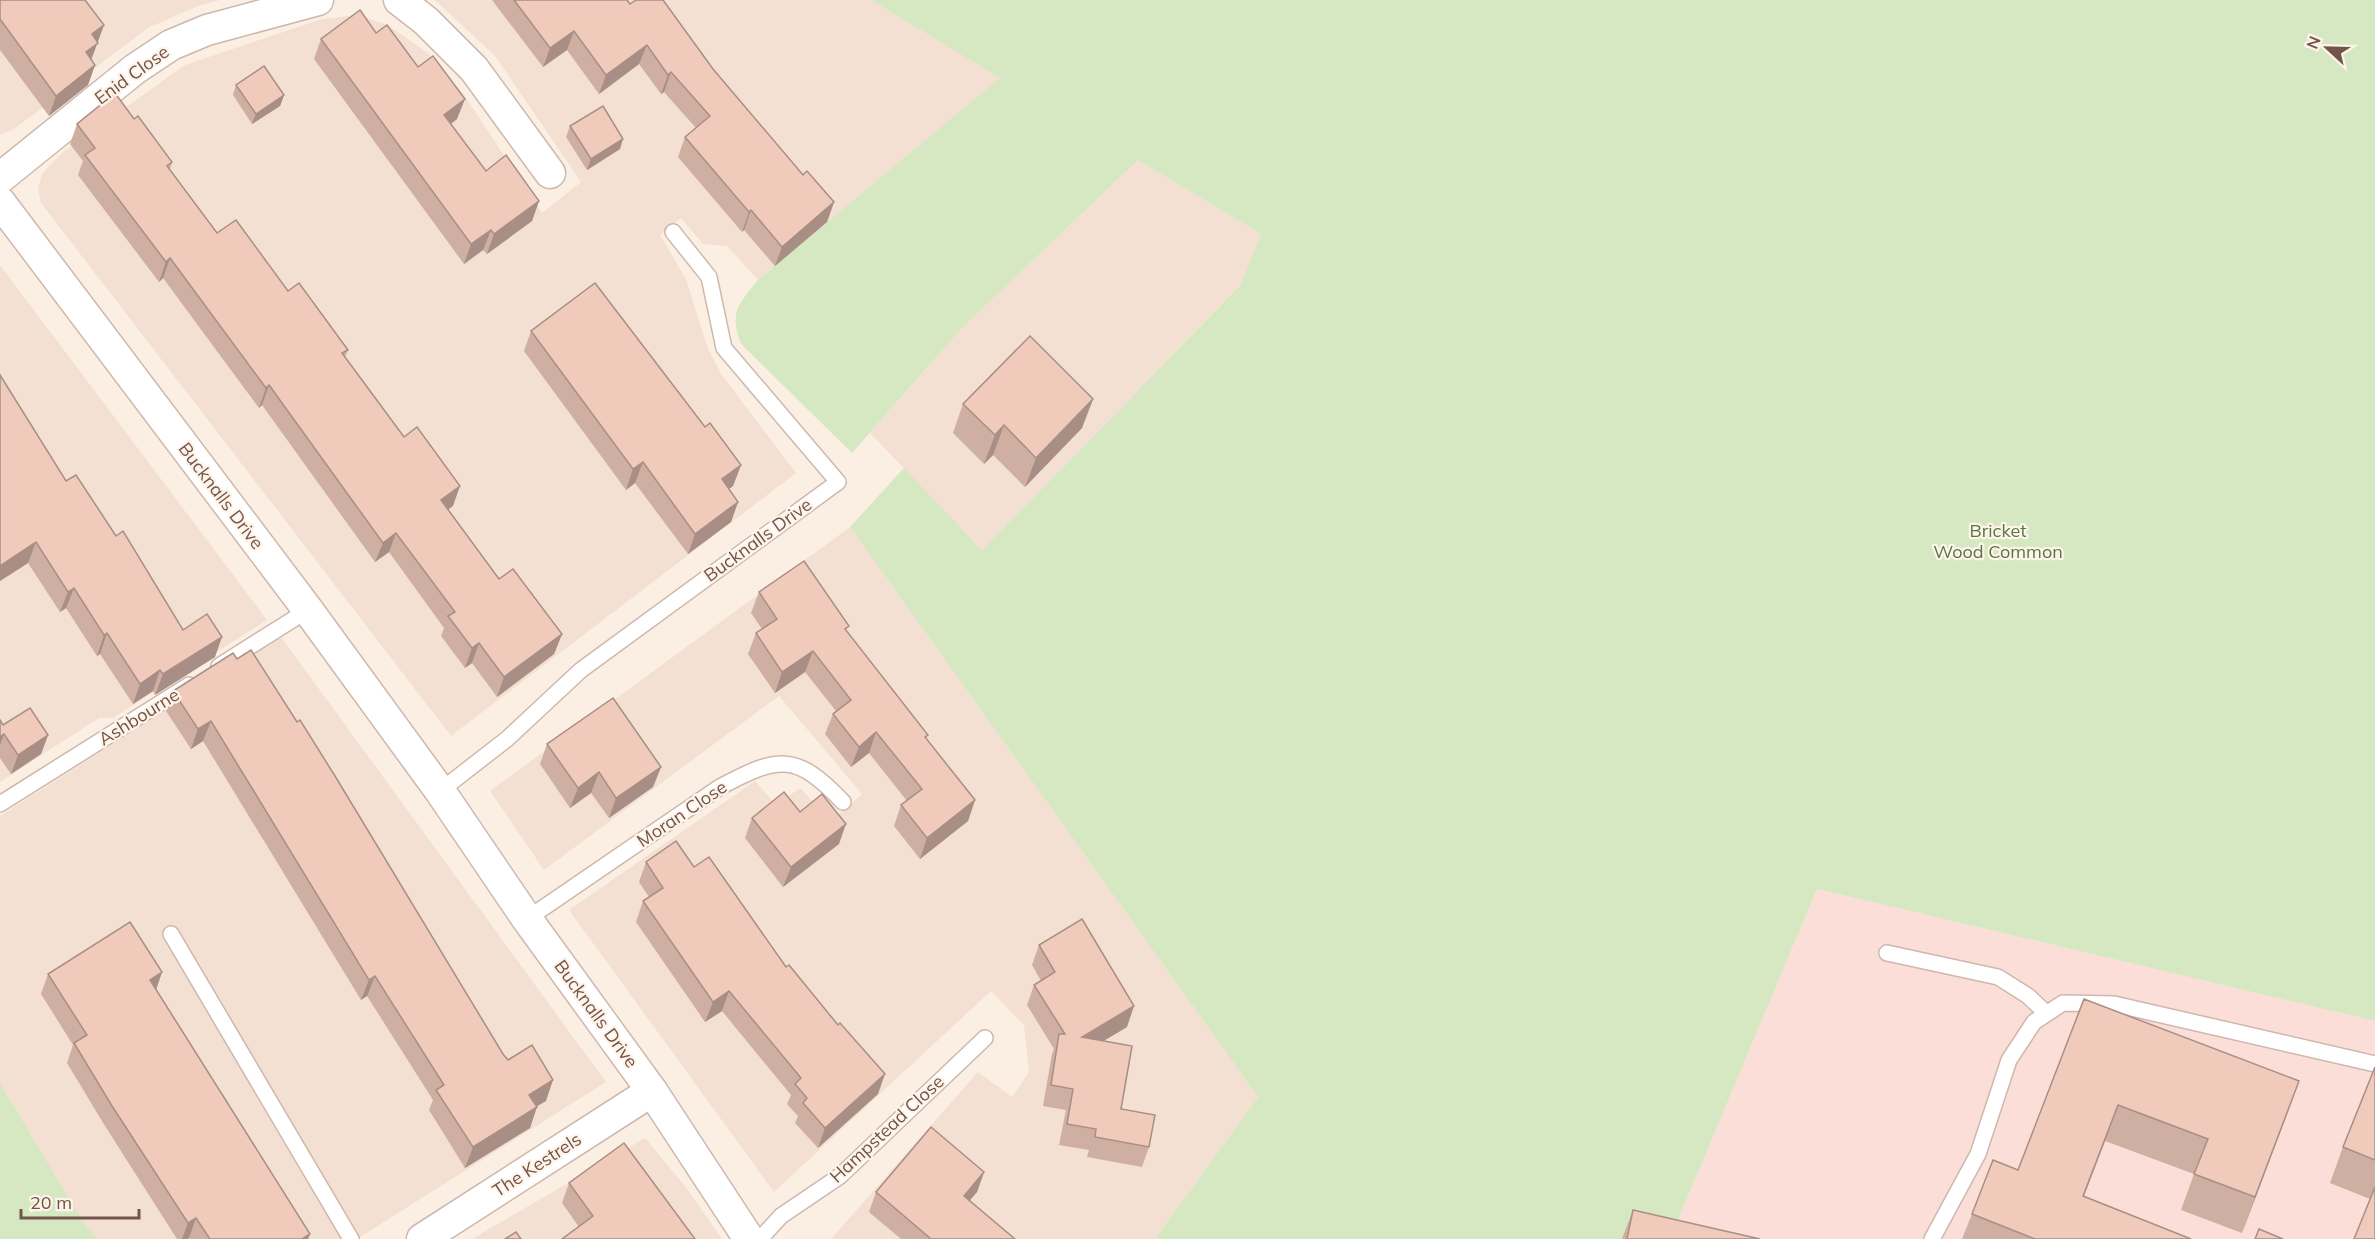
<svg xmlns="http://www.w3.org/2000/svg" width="2375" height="1239" viewBox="0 0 2375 1239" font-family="Mulish,sans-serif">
<rect width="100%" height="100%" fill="#fbefe3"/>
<g fill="#f3e0d2">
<path d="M 0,0 L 220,0 L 198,6 L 148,28 L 14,129 L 0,135 Z"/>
<path d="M 435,0 L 871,0 L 1001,78 L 758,280 L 727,246 L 703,244 L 681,218 L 660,235 L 686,279 L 708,349 L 721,374 L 796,473 L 451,736 L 41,203 L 38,188 L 42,174 L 63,152 L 185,65 L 322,19 L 358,15 L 388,25 L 430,55 L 465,96 L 542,213 L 581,182 L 495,56 Z"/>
<path d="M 1138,160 L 1261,234 L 1240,286 L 982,550 L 870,433 L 963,327 Z"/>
<path d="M 0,265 L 267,620 L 113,718 L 99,718 L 0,782 Z"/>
<path d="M 850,527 L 1258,1097 L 1155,1239 L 831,1239 L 978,1072 L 1012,1097 L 1029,1072 L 1024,1025 L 991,991 L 774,1192 L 569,910 L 755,781 L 776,805 L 800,788 L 831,821 L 862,794 L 779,696 L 544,870 L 490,791 Z"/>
<path d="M 281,637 L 606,1082 L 357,1239 L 97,1239 L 84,1223 L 0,1083 L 0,816 Z"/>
<path d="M 645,1138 L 685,1186 L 722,1239 L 472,1239 Z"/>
</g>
<path fill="#fbded7" d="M 1817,889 L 2375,1021 L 2375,1239 L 1670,1239 Z"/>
<g fill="#d5e8c2">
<path d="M 871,0 L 2375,0 L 2375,1021 L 1817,889 L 1670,1239 L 1155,1239 L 1258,1097 L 850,527 L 904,468 L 982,550 L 1240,286 L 1261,234 L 1138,160 L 963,327 L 852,453 L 741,344 C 729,312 738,305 758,280 L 1000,78 Z"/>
<path d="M 0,1083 L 84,1223 L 97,1239 L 0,1239 Z"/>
</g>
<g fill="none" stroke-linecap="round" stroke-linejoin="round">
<defs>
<g id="service">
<path d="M 219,666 L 308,610"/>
<path d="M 440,791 L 507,739 L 581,670 L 838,482 L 724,348 L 709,277 L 673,232"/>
<path d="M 0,804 L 189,685"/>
<path d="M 527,919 L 720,787 C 778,756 796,752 843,802"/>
<path d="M 171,934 L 351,1239"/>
<path d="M 1887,953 L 1998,977 L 2028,996 L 2046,1013"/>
<path d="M 760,1239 L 781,1216 L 840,1176 L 985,1038"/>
<path d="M 1932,1239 L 1978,1154 L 2009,1060 L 2034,1022 L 2063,1003 L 2114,1004 L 2375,1064"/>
</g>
<g id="minor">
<path d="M 399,0 L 426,21 L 474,69 L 550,173"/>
<path d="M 0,178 L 135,69 L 171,45 L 207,30 L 318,0"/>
<path d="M 0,202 L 308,610 L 440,791 L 527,919 L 652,1091 L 749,1239"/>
<path d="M 422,1239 L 652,1091"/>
</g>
</defs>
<use href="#service" stroke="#ceb8ad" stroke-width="18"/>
<use href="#minor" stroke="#ceb8ad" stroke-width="33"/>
<use href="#service" stroke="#fff" stroke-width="15"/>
<use href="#minor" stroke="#fff" stroke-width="30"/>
</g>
<g fill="#ceafa2">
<path d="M 0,0 L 104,25 L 91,60 L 95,65 L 88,85 L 49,116 L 0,50 Z"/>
<path d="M 492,0 L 627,0 L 630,4 L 713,69 L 803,175 L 834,202 L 827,222 L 775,266 L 744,230 L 742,232 L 678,157 L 685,137 L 696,128 L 664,92 L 661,94 L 639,64 L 599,94 L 567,50 L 543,67 Z"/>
<path d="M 376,33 L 418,67 L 457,119 L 451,124 L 486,171 L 539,201 L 532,221 L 487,254 L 483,250 L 464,264 L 314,59 L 321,39 Z"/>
<path d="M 236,85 L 284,95 L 280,106 L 252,124 L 233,95 Z"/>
<path d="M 134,119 L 172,162 L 170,169 L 217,233 L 288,291 L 348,350 L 345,357 L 453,506 L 448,509 L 499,579 L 562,634 L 554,654 L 497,697 L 472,663 L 465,668 L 441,636 L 444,628 L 389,552 L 375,562 L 262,405 L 259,408 L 163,278 L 159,282 L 78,175 L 83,161 L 70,144 L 77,124 Z"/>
<path d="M 570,126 L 620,149 L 587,170 L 566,137 Z"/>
<path d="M 531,331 L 705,427 L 741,465 L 733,486 L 729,489 L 738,502 L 731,522 L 688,554 L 635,483 L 626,490 L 524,351 Z"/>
<path d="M 0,375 L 66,481 L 116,536 L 183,630 L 215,657 L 155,695 L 153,691 L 133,704 L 100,654 L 97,656 L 66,608 L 60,612 L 28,563 L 0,581 Z"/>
<path d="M 1093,399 L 1082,428 L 1025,487 L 993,455 L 984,464 L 953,433 L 963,404 Z"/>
<path d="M 759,592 L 847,632 L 928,735 L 926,739 L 975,800 L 968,821 L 920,859 L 894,826 L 901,805 L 907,801 L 869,753 L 851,767 L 825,734 L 833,714 L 836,711 L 805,672 L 775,693 L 748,654 L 756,633 L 762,629 L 751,613 Z"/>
<path d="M 233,653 L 503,1054 L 546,1101 L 536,1106 L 530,1128 L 465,1168 L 429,1110 L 433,1100 L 367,996 L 361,1000 L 203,741 L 191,749 L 166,711 L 173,691 Z"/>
<path d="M 0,720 L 3,725 L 48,735 L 41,754 L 11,774 L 0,758 Z"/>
<path d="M 547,744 L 661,767 L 653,787 L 609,818 L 591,793 L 570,808 L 540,764 Z"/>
<path d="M 800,812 L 839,844 L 783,887 L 745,838 L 752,818 Z"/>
<path d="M 646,862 L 694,867 L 786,967 L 878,1094 L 818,1148 L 795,1123 L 798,1116 L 787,1104 L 791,1095 L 722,1011 L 705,1022 L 636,922 L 643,901 L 649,897 L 639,882 Z"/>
<path d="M 1039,945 L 1127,1027 L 1103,1041 L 1121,1109 L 1149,1147 L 1142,1167 L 1087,1157 L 1089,1150 L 1059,1145 L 1066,1110 L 1043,1106 L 1052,1054 L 1054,1049 L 1027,1005 L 1034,985 L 1041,981 L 1032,965 Z"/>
<path d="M 162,972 L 156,989 L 310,1234 L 308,1239 L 190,1239 L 189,1238 L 187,1239 L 177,1239 L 105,1126 L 67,1063 L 73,1045 L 41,994 L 48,974 Z"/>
<path d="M 2084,999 L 2286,1117 L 2242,1233 L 2181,1210 L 2194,1174 L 2105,1141 L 2084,1196 L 2191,1239 L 1962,1239 L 1972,1214 L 2018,1170 Z"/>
<path d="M 2375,1067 L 2375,1239 L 2370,1199 L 2330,1183 L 2343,1147 Z"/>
<path d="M 984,1172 L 977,1192 L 970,1200 L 1015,1239 L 901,1239 L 869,1212 L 876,1192 Z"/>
<path d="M 569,1183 L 695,1239 L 579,1227 L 562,1203 Z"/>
<path d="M 1633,1210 L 1760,1239 L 1622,1239 Z"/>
</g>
<g fill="#a88e84">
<path d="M 104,25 L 90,63 L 78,72 L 92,34 Z"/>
<path d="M 574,31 L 567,50 L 543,67 L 550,48 Z"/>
<path d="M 647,45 L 639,64 L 599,94 L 606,75 Z"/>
<path d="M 95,65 L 88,85 L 49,116 L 56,96 Z"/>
<path d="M 671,72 L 664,92 L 661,94 L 668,75 Z"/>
<path d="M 284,95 L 280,106 L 252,124 L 256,114 Z"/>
<path d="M 465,99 L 457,119 L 436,135 L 444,115 Z"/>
<path d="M 623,139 L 620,149 L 587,170 L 591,159 Z"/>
<path d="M 539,201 L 532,221 L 487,254 L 494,234 Z"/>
<path d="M 834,202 L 827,222 L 775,266 L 782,247 Z"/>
<path d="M 751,210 L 744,230 L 742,232 L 749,212 Z"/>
<path d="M 491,230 L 483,250 L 464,264 L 471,244 Z"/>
<path d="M 170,258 L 163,278 L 159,282 L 166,262 Z"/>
<path d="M 269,385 L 262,405 L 259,408 L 266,388 Z"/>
<path d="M 1093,399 L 1082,428 L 1025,487 L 1036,458 Z"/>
<path d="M 1004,425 L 993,455 L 984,464 L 995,435 Z"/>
<path d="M 643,462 L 635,483 L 626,490 L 633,469 Z"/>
<path d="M 741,465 L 733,486 L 715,499 L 722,479 Z"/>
<path d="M 460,486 L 453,506 L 434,519 L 441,500 Z"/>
<path d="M 738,502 L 731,522 L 688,554 L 695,534 Z"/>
<path d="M 396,533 L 389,552 L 375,562 L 383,543 Z"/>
<path d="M 36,542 L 28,563 L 0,581 L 0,566 Z"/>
<path d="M 74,588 L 66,608 L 60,612 L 68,592 Z"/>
<path d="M 107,633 L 100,654 L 97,656 L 104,635 Z"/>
<path d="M 562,634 L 554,654 L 497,697 L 504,677 Z"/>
<path d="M 222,637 L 215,657 L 155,695 L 163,674 Z"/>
<path d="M 479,643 L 472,663 L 465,668 L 472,648 Z"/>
<path d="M 813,651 L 805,672 L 775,693 L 782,672 Z"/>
<path d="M 160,670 L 153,691 L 133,704 L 140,684 Z"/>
<path d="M 211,721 L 203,741 L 191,749 L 198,729 Z"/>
<path d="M 876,732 L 869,753 L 851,767 L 859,747 Z"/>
<path d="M 4,734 L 0,745 L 0,737 Z"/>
<path d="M 48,735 L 41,754 L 11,774 L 18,755 Z"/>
<path d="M 661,767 L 653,787 L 609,818 L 616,798 Z"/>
<path d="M 599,772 L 591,793 L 570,808 L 578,788 Z"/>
<path d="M 975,800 L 968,821 L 920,859 L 927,838 Z"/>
<path d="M 846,824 L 839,844 L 783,887 L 791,867 Z"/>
<path d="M 162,972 L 155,993 L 150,980 Z"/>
<path d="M 375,976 L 367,996 L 361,1000 L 369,980 Z"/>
<path d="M 729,991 L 722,1011 L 705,1022 L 713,1002 Z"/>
<path d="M 1134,1006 L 1127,1027 L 1075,1058 L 1082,1037 Z"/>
<path d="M 885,1074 L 878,1094 L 818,1148 L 825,1128 Z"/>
<path d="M 553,1080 L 546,1101 L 522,1115 L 529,1095 Z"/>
<path d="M 2299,1081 L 2286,1117 L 2242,1233 L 2255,1197 Z"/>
<path d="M 2118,1105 L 2105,1141 L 2070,1232 L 2083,1196 Z"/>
<path d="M 537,1107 L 530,1128 L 465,1168 L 473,1147 Z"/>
<path d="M 984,1172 L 977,1192 L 957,1215 L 964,1196 Z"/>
<path d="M 196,1218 L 189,1238 L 187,1239 L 182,1239 L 188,1223 Z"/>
<path d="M 310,1234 L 308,1239 L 302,1239 Z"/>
</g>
<g fill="#f0cbbc" stroke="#a88e84" stroke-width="1.5">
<path d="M 0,0 L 85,0 L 104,25 L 92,34 L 98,43 L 86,52 L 95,65 L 56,96 L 0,19 Z"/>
<path d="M 514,0 L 627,0 L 630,4 L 636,0 L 663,0 L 713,69 L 803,175 L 807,171 L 834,202 L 782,247 L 751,210 L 749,212 L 685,137 L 710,116 L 671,72 L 668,75 L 647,45 L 606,75 L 574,31 L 550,48 Z"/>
<path d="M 360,10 L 376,33 L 387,25 L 418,67 L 433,56 L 465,99 L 444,115 L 486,171 L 506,155 L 539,201 L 494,234 L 491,230 L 471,244 L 321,39 Z"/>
<path d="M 264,66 L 284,95 L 256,114 L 236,85 Z"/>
<path d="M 115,93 L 134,119 L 138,116 L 172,162 L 167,166 L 217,233 L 236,220 L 288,291 L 299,283 L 348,350 L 342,353 L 404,437 L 417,427 L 460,486 L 441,500 L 499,579 L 513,569 L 562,634 L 504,677 L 479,643 L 472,648 L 448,616 L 455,612 L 396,533 L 383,543 L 269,385 L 266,388 L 170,258 L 166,262 L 85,155 L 95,148 L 77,124 Z"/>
<path d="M 603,106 L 623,139 L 591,159 L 570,126 Z"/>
<path d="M 595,283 L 705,427 L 710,423 L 741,465 L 722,479 L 738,502 L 695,534 L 643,462 L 633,469 L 531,331 Z"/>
<path d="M 1030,336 L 1093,399 L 1036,458 L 1004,425 L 995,435 L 963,404 Z"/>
<path d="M 0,375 L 66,481 L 76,475 L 116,536 L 123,531 L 183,630 L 207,614 L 222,637 L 163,674 L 160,670 L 140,684 L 107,633 L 104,635 L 74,588 L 68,592 L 36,542 L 0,566 Z"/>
<path d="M 804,561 L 849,626 L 845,629 L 928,735 L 925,737 L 975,800 L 927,838 L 901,805 L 922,789 L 876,732 L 859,747 L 833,714 L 851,700 L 813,651 L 782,672 L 756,633 L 777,619 L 759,592 Z"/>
<path d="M 251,650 L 297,722 L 300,720 L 335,776 L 503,1054 L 508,1060 L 532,1045 L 553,1080 L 529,1095 L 537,1107 L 473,1147 L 436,1090 L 444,1085 L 375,976 L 369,980 L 211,721 L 198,729 L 173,691 L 233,653 L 237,659 Z"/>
<path d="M 613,698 L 661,767 L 616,798 L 599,772 L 578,788 L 547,744 Z"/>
<path d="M 30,708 L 48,735 L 18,755 L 4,734 L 0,737 L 0,720 L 3,725 Z"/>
<path d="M 784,792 L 800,812 L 822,794 L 846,824 L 791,867 L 752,818 Z"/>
<path d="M 676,841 L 694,867 L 709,857 L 786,967 L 789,965 L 838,1025 L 840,1023 L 885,1074 L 825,1128 L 803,1103 L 807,1098 L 795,1084 L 801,1078 L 729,991 L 713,1002 L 643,901 L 663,888 L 646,862 Z"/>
<path d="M 1082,919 L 1134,1006 L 1082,1037 L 1132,1046 L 1121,1109 L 1155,1115 L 1149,1147 L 1095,1137 L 1096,1129 L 1067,1124 L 1073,1089 L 1051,1085 L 1059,1034 L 1065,1034 L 1034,985 L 1055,972 L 1039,945 Z"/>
<path d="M 130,922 L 162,972 L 150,980 L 310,1234 L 302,1239 L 210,1239 L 196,1218 L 188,1223 L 112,1106 L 74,1043 L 87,1035 L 48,974 Z"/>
<path d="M 2084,999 L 2299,1081 L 2255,1197 L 2194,1174 L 2208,1139 L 2118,1105 L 2083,1196 L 2191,1239 L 2035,1239 L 1972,1214 L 1993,1160 L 2018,1170 Z"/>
<path d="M 2375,1067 L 2375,1160 L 2343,1147 Z"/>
<path d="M 931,1127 L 984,1172 L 964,1196 L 1015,1239 L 931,1239 L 876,1192 Z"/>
<path d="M 624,1143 L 695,1239 L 562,1239 L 593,1216 L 569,1183 Z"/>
<path d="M 2375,1187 L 2375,1239 L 2354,1239 Z"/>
<path d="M 1633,1210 L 1760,1239 L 1627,1239 Z"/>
<path d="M 2259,1229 L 2283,1239 L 2255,1239 Z"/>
<path d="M 516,1232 L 521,1239 L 505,1239 Z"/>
</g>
<g text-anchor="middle" stroke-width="4.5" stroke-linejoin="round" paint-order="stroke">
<g font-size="18" fill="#72544a" stroke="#fef4e9">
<text transform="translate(132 75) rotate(-36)" y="6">Enid Close</text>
<text transform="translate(221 496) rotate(53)" y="6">Bucknalls Drive</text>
<text transform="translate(758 540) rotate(-36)" y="6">Bucknalls Drive</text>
<text transform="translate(139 717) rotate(-32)" y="6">Ashbourne</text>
<text transform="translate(682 814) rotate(-34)" y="6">Moran Close</text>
<text transform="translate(596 1014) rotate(54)" y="6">Bucknalls Drive</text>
<text transform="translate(887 1129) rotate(-43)" y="6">Hampstead Close</text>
<text transform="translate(537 1165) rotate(-33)" y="6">The Kestrels</text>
</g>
<g font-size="18" fill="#587842" stroke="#fef4e9">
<text x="1998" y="537">Bricket<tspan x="1998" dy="21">Wood Common</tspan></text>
</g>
</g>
<g transform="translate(2327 48) rotate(292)" stroke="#fef4e9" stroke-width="4.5" paint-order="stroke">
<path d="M0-4.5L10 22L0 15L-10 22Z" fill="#72544a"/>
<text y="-9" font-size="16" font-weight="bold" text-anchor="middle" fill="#72544a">N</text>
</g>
<path d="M21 1209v9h118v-9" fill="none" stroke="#72544a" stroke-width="3"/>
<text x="30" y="1209" font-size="18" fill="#72544a" stroke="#fef4e9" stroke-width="4.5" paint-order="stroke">20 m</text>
</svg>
